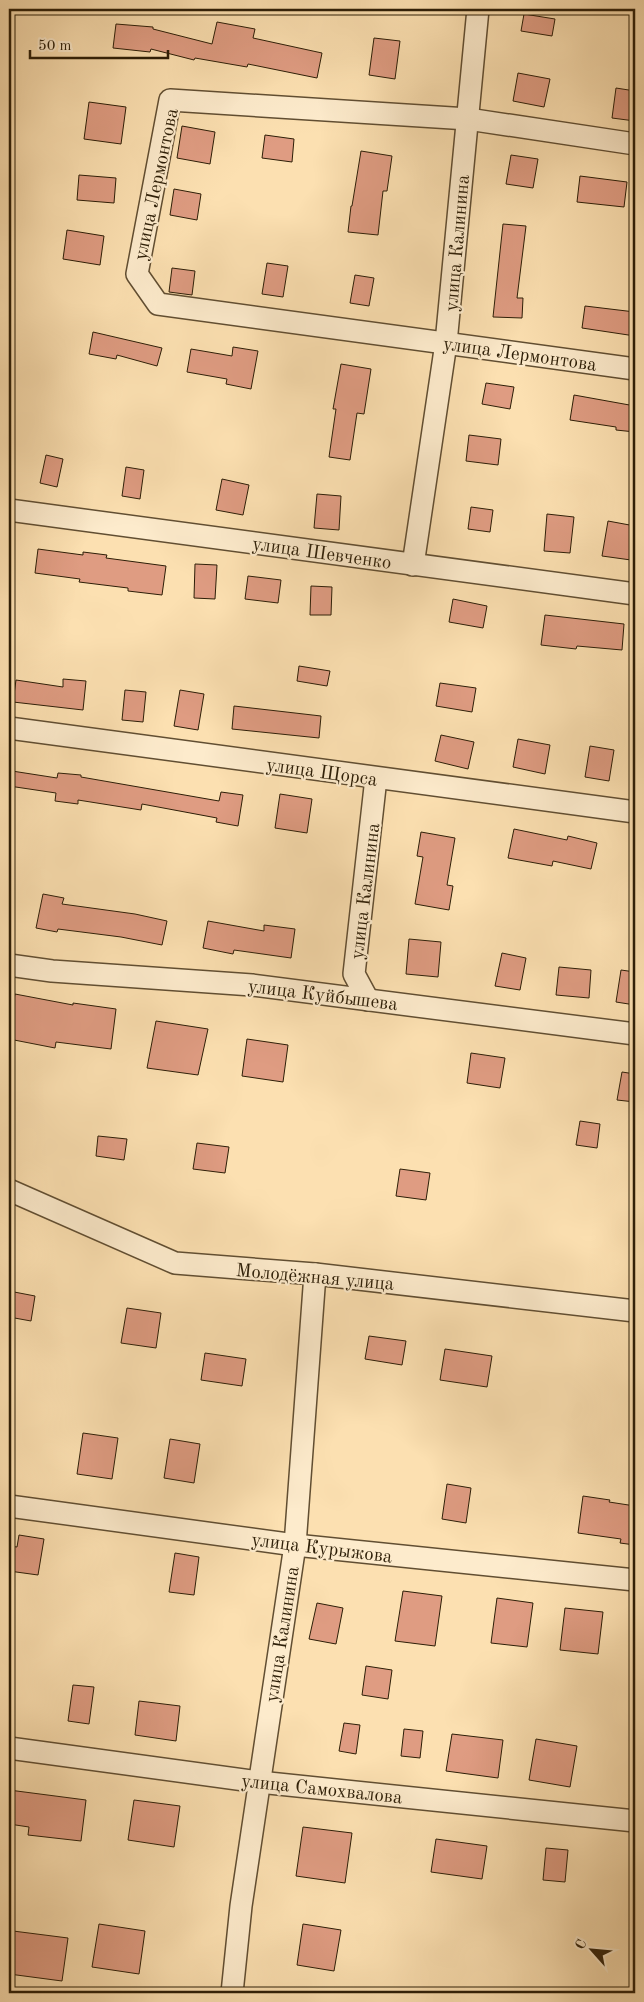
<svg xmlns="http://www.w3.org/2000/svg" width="644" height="2002" viewBox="0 0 644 2002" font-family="'Old Standard TT',serif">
<rect width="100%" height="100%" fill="#fce0b1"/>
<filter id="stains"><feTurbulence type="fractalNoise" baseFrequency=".004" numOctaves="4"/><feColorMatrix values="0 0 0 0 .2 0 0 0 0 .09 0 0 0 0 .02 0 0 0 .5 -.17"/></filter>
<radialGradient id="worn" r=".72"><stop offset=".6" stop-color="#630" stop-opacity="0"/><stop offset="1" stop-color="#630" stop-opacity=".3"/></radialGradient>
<g fill="#df9c82" stroke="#2d1e07">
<path d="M 524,14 L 555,19 L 552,36 L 521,31 Z"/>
<path d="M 217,22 L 255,29 L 253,38 L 322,53 L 317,78 L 248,64 L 247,67 L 195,58 L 194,60 L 151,49 L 150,52 L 113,48 L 116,24 L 153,27 L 153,29 L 212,44 Z"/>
<path d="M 374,38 L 400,41 L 395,79 L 369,75 Z"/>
<path d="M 518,73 L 550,79 L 544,107 L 513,101 Z"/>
<path d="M 616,88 L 635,91 L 635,121 L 612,118 Z"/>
<path d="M 89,102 L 126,107 L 121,144 L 84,139 Z"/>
<path d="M 182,126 L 215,132 L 210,164 L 177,158 Z"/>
<path d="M 265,135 L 294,139 L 292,162 L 262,158 Z"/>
<path d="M 361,151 L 392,156 L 387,191 L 383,191 L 378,235 L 348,232 L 351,206 L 352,206 Z"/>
<path d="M 511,155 L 538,159 L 533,188 L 506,184 Z"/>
<path d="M 79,175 L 116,178 L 114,203 L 77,200 Z"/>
<path d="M 580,176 L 627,182 L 624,207 L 577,202 Z"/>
<path d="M 174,189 L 201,194 L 197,220 L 170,215 Z"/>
<path d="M 503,224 L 526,226 L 517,298 L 523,298 L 522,318 L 493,317 Z"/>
<path d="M 67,230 L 104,236 L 100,265 L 63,259 Z"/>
<path d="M 267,263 L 288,266 L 283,297 L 262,294 Z"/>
<path d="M 172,268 L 195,271 L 192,295 L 169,292 Z"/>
<path d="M 355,275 L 374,278 L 369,306 L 350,303 Z"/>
<path d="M 585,306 L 635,312 L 635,336 L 582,328 Z"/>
<path d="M 93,332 L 162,348 L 157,366 L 117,355 L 116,359 L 89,354 Z"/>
<path d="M 233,347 L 258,351 L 251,389 L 226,384 L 227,379 L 187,372 L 191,349 L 232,356 Z"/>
<path d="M 341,364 L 371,369 L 364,414 L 357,413 L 350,460 L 329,457 L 336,409 L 333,409 Z"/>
<path d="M 486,383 L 514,387 L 510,409 L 482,404 Z"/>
<path d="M 574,395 L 635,406 L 635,432 L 616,430 L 616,427 L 570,420 Z"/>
<path d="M 469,435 L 501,439 L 498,465 L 466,461 Z"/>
<path d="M 46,455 L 63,459 L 57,487 L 40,483 Z"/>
<path d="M 126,467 L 144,470 L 140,499 L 122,496 Z"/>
<path d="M 222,479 L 249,485 L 243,515 L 216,510 Z"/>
<path d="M 317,494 L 341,496 L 339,530 L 314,528 Z"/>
<path d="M 471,507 L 493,510 L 490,532 L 468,529 Z"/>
<path d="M 547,514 L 574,517 L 570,553 L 544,551 Z"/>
<path d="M 608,521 L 635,526 L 631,560 L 602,556 Z"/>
<path d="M 38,549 L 83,555 L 83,552 L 107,555 L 106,558 L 166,566 L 162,595 L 128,591 L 128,588 L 79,582 L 80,579 L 35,573 Z"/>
<path d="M 195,564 L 217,565 L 215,599 L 194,598 Z"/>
<path d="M 248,576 L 281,580 L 278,603 L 245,599 Z"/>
<path d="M 311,586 L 332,587 L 331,615 L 310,615 Z"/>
<path d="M 453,599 L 487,606 L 483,628 L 449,622 Z"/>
<path d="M 545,615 L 624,624 L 622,650 L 577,646 L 576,649 L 541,645 Z"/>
<path d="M 299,666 L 330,671 L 327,686 L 297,681 Z"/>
<path d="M 63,679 L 86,681 L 83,710 L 13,702 L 16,680 L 63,687 Z"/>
<path d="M 440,683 L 476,688 L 472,712 L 436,706 Z"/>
<path d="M 125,690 L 146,692 L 143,722 L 122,720 Z"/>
<path d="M 180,690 L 204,694 L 198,730 L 174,726 Z"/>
<path d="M 234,706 L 321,716 L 319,738 L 232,729 Z"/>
<path d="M 441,735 L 474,742 L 468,769 L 435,761 Z"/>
<path d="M 518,739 L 550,745 L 545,774 L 513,767 Z"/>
<path d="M 590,746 L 614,750 L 609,781 L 585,777 Z"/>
<path d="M 12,771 L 57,778 L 58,773 L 81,775 L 81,777 L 219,801 L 221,792 L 243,795 L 238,826 L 216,822 L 217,818 L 142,804 L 141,810 L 78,800 L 78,804 L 55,801 L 56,793 L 9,786 Z"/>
<path d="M 280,794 L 312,799 L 307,833 L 275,828 Z"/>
<path d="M 514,829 L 567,840 L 568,836 L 597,843 L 591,869 L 553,861 L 552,866 L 508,858 Z"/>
<path d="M 421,832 L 455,838 L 447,885 L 453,886 L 449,910 L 415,904 L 423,857 L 417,856 Z"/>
<path d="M 43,894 L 64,898 L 62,904 L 135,914 L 167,921 L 162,945 L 121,937 L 58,929 L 57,932 L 36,928 Z"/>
<path d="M 208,921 L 264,931 L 264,925 L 295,929 L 291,958 L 234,950 L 233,954 L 203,948 Z"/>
<path d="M 409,939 L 441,942 L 438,977 L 406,974 Z"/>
<path d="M 502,953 L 526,958 L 520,990 L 495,986 Z"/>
<path d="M 559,967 L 591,970 L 589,998 L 556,995 Z"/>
<path d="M 621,970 L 635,972 L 635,1005 L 616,1002 Z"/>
<path d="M 15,994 L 73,1005 L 73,1003 L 116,1009 L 111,1049 L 56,1042 L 55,1048 L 9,1039 L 9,1027 Z"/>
<path d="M 156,1021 L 208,1029 L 198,1075 L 147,1068 Z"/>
<path d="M 247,1039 L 288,1045 L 283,1082 L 242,1076 Z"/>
<path d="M 471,1053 L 505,1058 L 500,1088 L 467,1083 Z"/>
<path d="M 622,1072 L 635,1074 L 635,1102 L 617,1100 Z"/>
<path d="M 580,1121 L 600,1124 L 597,1148 L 576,1145 Z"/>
<path d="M 98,1136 L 127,1139 L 124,1160 L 96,1156 Z"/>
<path d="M 197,1143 L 229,1147 L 225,1173 L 193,1169 Z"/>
<path d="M 400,1169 L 430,1173 L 426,1200 L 396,1196 Z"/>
<path d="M 9,1291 L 35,1296 L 31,1321 L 9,1317 Z"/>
<path d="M 127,1308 L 161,1313 L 156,1348 L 121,1343 Z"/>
<path d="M 369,1336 L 406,1341 L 402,1365 L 365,1359 Z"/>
<path d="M 445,1349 L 492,1356 L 487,1387 L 440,1380 Z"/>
<path d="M 205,1353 L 246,1359 L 242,1386 L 201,1380 Z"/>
<path d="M 83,1433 L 118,1438 L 112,1479 L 77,1474 Z"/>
<path d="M 170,1439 L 200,1444 L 194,1483 L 164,1478 Z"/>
<path d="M 447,1484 L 471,1488 L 466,1523 L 442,1519 Z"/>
<path d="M 583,1496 L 610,1500 L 609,1502 L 635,1506 L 635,1545 L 620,1543 L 621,1539 L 578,1533 Z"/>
<path d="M 19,1535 L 44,1539 L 38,1575 L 9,1571 L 9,1546 L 17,1547 Z"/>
<path d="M 175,1553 L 199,1557 L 194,1595 L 169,1592 Z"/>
<path d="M 403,1591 L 442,1596 L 435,1646 L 395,1641 Z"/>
<path d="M 497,1598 L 533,1603 L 527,1647 L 491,1643 Z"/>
<path d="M 317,1603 L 343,1608 L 336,1644 L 309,1639 Z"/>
<path d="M 565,1608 L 603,1612 L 598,1654 L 560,1650 Z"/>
<path d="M 366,1666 L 392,1670 L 388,1699 L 362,1695 Z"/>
<path d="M 73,1685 L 94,1687 L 89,1724 L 68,1721 Z"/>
<path d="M 139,1701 L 180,1706 L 176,1741 L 135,1735 Z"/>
<path d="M 344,1723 L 360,1725 L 356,1754 L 339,1751 Z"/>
<path d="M 404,1729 L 423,1731 L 420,1758 L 401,1756 Z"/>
<path d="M 452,1734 L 503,1740 L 498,1778 L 446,1771 Z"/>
<path d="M 536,1739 L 577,1746 L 570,1787 L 529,1780 Z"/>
<path d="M 9,1790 L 86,1800 L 81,1841 L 28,1835 L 29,1827 L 9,1824 Z"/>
<path d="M 134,1800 L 180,1806 L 174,1847 L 128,1840 Z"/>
<path d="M 303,1827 L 352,1833 L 345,1883 L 296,1876 Z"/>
<path d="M 436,1839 L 487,1846 L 482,1879 L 431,1872 Z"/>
<path d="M 546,1848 L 568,1850 L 565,1882 L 543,1880 Z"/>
<path d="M 99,1924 L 145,1931 L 139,1974 L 92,1967 Z"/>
<path d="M 303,1924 L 341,1930 L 334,1971 L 297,1965 Z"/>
<path d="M 13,1931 L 68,1938 L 62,1981 L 9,1974 Z"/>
</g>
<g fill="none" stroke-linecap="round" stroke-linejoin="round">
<defs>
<g id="street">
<path d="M 635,144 L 468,119 L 170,100 L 137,274 L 158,304 L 635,369"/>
<path d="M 9,510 L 635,594"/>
<path d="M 413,565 L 446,343 L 478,9"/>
<path d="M 9,728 L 635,812"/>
<path d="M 9,965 L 52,971 L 252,985 L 635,1034"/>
<path d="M 368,1000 L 354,974 L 376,778"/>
<path d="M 9,1190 L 175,1263 L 315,1274 L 635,1311"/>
<path d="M 9,1506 L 295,1545 L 635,1580"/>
<path d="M 9,1748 L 259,1782 L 635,1821"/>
<path d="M 232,1993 L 241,1906 L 295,1545 L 315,1274"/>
</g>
</defs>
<use href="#street" stroke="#614e32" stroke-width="24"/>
<use href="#street" stroke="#fdebcc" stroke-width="21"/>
</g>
<g text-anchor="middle" stroke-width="4.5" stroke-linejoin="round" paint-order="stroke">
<g font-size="19" fill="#2d1e07" stroke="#fdebcc">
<text transform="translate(155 184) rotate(-78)" y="7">улица Лермонтова</text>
<text transform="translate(456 243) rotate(-85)" y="7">улица Калинина</text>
<text transform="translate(520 353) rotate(8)" y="7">улица Лермонтова</text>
<text transform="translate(322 552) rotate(8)" y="7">улица Шевченко</text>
<text transform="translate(322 771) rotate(8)" y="7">улица Щорса</text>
<text transform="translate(364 891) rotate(-83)" y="7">улица Калинина</text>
<text transform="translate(323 994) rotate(7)" y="7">улица Куйбышева</text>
<text transform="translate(315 1276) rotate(5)" y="7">Молодёжная улица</text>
<text transform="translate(322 1547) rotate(7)" y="7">улица Курыжова</text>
<text transform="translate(281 1634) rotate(-81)" y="7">улица Калинина</text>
<text transform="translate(322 1788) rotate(6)" y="7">улица Самохвалова</text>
</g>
</g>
<rect width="644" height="2002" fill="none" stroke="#fce0b1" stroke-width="30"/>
<rect x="10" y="10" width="624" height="1982" fill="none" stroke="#2d1e07" stroke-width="2.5"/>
<rect x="15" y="15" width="614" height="1972" fill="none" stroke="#2d1e07"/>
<g transform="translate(592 1950) rotate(297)" stroke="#fdebcc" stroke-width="4" paint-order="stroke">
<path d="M0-4L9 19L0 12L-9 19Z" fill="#2d1e07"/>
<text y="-8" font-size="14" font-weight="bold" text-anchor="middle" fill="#2d1e07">С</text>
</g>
<path d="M30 50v8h138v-8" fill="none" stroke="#2d1e07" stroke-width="2.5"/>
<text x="38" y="50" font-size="15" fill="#2d1e07" stroke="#fdebcc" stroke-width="4" paint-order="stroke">50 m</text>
<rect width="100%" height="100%" filter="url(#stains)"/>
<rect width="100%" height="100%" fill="url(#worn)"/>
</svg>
